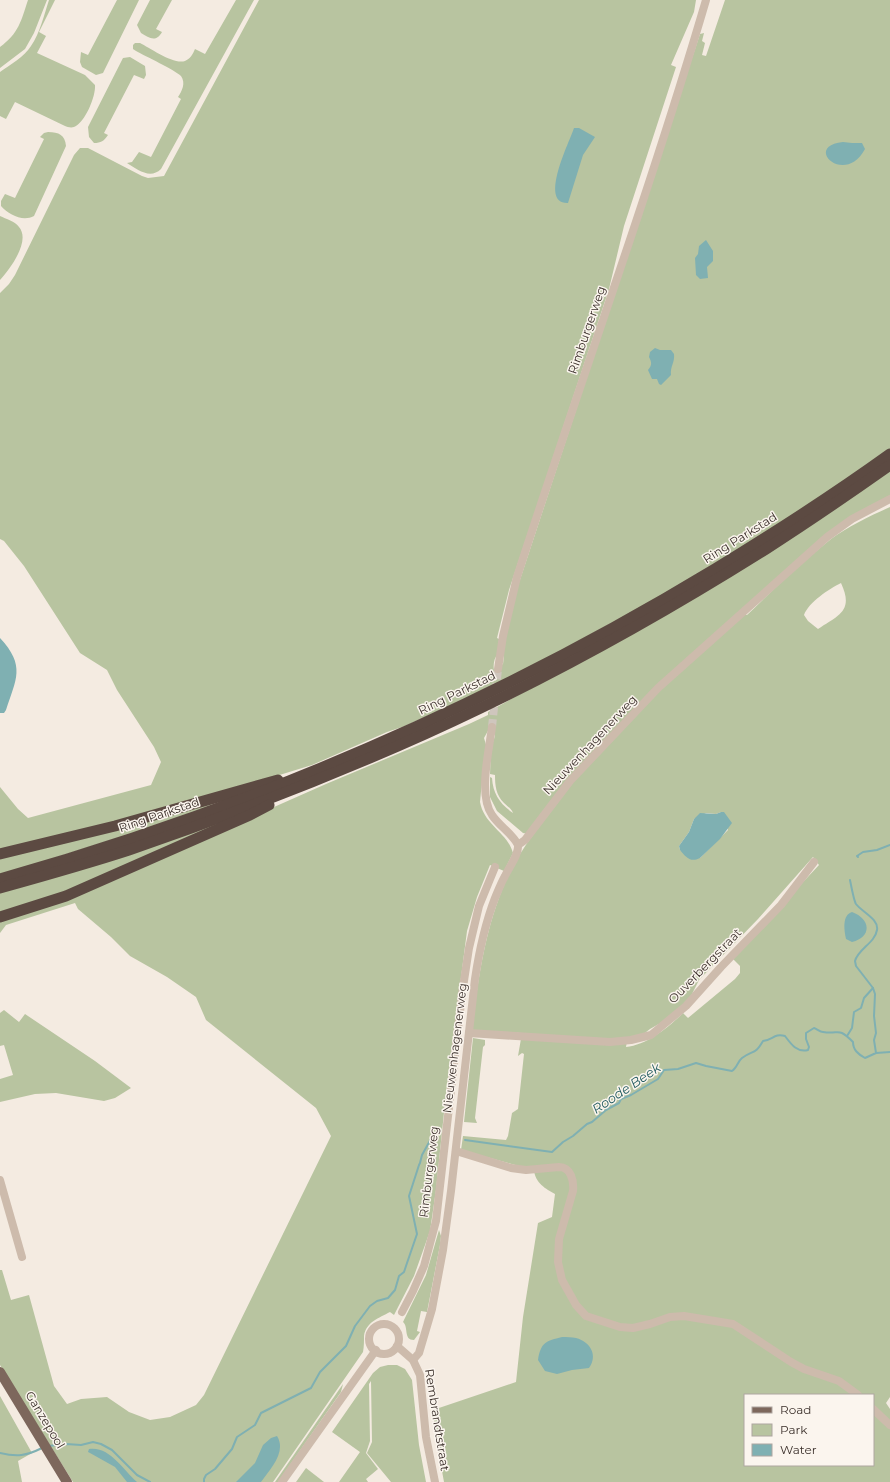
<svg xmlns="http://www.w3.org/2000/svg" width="890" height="1482" viewBox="0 0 890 1482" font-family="Montserrat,sans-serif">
<rect width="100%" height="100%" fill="#f4ebe1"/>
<g fill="#b8c4a0" fill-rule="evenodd">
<path d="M 28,0 L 47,0 L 34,33 L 25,49 L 0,68 L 0,47 C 19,33 21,21 28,0 Z"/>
<path d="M 49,0 L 55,0 L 39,32 L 46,36 L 37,53 L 85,75 L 95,85 C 96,96 85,123 74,127 C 71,128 67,127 65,126 L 15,102 L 6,119 L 0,116 L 0,72 C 10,65 24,57 31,46 C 40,33 44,15 49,0 Z"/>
<path d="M 117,0 L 139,0 L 103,73 L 96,75 L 82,67 L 80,62 L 81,52 L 88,55 Z"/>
<path d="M 150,0 L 172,0 L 156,29 L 162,32 C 156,43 149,38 141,33 L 137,25 Z"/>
<path d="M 236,0 L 254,0 L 161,169 C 150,180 137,169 127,163 L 132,162 L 139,152 L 151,157 L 181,99 L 178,97 C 182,91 186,83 181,76 C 175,70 145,56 136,51 L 133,49 L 133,45 L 135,43 L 140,43 C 150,48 174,65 185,61 C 190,59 193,54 195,49 L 205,54 Z"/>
<path d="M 259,0 L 696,0 L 694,12 L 671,65 L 676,67 L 624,226 L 609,289 L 509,590 L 497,638 L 499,639 L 498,654 C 494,658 493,665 494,670 L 503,664 L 504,656 L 502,654 L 514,598 L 699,37 L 700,34 L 704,33 L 702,41 L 705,43 L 702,55 L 706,56 L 725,0 L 890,0 L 890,450 L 803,510 L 654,600 L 510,678 L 405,726 L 387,732 L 312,765 L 273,777 L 184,817 L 0,875 L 0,787 L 18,809 L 28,818 L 151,785 L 161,762 L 154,747 L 117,690 L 107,670 L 80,653 L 24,566 L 4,541 L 0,539 L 0,293 L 9,284 L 15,275 L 74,155 L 80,148 L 88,148 L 142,176 L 148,178 L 164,176 Z"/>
<path d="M 130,57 L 145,66 L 146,75 L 144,79 L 134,75 L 104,133 L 108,135 C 104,141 101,143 94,143 L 89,137 L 88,127 L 123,58 Z"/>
<path d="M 48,132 C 59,132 65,135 66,146 L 34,216 C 23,222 9,215 1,206 L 1,201 L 5,194 L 15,198 L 44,139 L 40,137 L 44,133 Z"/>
<path d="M 0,216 C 6,219 15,221 19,227 C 31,241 10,269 0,280 Z"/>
<path d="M 890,470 L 890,497 L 859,512 L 743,614 L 747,615 C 774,589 802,562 831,539 C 847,527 872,515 890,507 L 890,1397 L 886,1403 L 890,1409 L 890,1482 L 444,1482 L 436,1438 L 433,1410 L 516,1382 L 523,1317 L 538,1223 L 552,1217 L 555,1194 C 546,1189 535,1183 534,1170 L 461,1150 L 463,1136 L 506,1140 L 508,1136 L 512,1113 L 518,1109 L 524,1054 L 522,1053 L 518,1056 L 522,1033 L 472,1031 C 480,962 490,892 533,835 L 523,833 L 497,811 L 490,797 L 490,777 L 492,778 C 493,794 500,804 513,813 C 511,808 508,807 504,803 C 496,795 495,786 495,775 L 490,774 L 491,748 L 495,736 L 495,729 L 489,729 L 484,738 L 487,748 L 484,760 L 480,802 C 484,825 508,833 513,853 L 504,871 L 490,865 L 477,897 L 467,931 L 446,1093 L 436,1190 L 430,1231 L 414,1276 L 394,1315 L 390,1312 C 379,1318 366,1322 364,1336 C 364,1341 364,1347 363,1352 L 273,1482 L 73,1482 L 0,1365 L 0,1270 L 2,1270 L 11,1300 L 29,1295 L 54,1386 L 67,1404 L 81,1399 L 107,1397 L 129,1412 L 150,1420 L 170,1417 L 196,1405 L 204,1395 L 331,1136 L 316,1108 L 206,1020 L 196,997 L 167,977 L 130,956 L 111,937 L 78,909 L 75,903 L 6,925 L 0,933 L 0,892 L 207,826 L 256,815 L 326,784 L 469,724 L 488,715 L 488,712 L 531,688 ZM 841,583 C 854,611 839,615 818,629 L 808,621 L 804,615 C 809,602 829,589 841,583 ZM 721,812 L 728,830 L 700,858 L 680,850 L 679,846 L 689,832 L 694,819 L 706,813 L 716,814 ZM 813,857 L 819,865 L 732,958 L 740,966 L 740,973 L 735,979 L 688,1018 L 683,1013 C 669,1027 647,1045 626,1047 L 627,1041 L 641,1036 L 650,1029 L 664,1021 L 688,1002 L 699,980 L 758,919 ZM 745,1395 L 873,1395 L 873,1465 L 745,1465 Z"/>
<path d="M 4,1010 L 19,1022 L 25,1014 L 95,1061 L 131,1088 L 115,1098 L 104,1101 L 56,1093 L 35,1094 L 0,1102 L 0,1079 L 13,1075 L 4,1045 L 0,1046 L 0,1013 Z"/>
<path d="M 473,1038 L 485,1040 L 485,1045 L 483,1047 L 475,1118 L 477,1123 L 464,1122 Z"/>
<path d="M 439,1230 L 441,1236 L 440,1245 L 427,1312 L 421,1311 L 417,1331 L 420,1332 L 414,1340 C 403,1340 409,1327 403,1322 L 426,1275 Z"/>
<path d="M 388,1365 L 397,1365 L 405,1369 L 412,1380 L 419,1445 L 426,1482 L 391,1482 L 367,1453 L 372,1442 L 371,1381 L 369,1384 L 370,1441 L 366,1453 L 378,1469 L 366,1479 L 368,1482 L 339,1482 L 360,1452 L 332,1432 L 373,1373 L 380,1367 Z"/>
<path d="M 343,1384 L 341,1392 L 278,1482 L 275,1482 Z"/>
<path d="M 0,1396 L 32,1453 L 18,1461 L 22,1482 L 0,1482 Z"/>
<path d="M 306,1468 L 324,1482 L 296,1482 Z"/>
</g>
<g fill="#7fb0b2">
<path d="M 574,128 L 579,128 L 595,137 L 583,155 L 568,203 C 538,204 570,141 574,128 Z"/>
<path d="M 843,142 L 852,143 L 862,143 L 865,149 C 845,187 802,146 843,142 Z"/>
<path d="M 706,240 L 713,251 L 713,261 L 707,267 L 708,278 L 700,279 L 696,275 L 695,258 L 698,254 L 699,246 Z"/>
<path d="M 655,348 L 660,350 L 671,350 L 674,354 C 675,363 670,366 671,375 L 661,385 L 659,384 L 657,379 L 652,379 L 648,370 C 652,365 652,363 649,357 L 650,352 Z"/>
<path d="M 0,638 C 26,666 16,679 6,710 L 4,713 L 0,713 Z"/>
<path d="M 721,812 L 724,812 L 732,823 L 720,839 L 700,858 C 690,863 686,857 680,850 L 679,846 L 689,832 L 694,819 L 700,813 L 716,814 Z"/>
<path d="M 852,912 C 871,919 872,937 852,942 L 846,939 C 844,930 842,915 852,912 Z"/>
<path d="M 562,1337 C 567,1337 572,1337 576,1338 C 591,1342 598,1356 589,1368 L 572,1370 L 557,1374 L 545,1371 L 538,1360 C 541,1342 546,1341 562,1337 Z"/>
<path d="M 277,1436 C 287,1452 270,1469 261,1482 L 236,1482 L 255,1463 L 263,1445 L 271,1438 Z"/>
<path d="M 89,1449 C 110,1446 123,1470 137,1482 L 127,1482 L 115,1467 L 90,1453 L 88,1452 Z"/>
</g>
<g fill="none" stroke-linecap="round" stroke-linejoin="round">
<g stroke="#7fb0b2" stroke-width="2">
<path d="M 858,857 L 857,856 L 863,852 L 877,850 L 890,845"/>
<path d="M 847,1036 L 852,1028 L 854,1012 L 861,1008 L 864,998 L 873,988"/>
<path d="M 876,1053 L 890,1052"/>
<path d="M 465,1140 L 552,1152 L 563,1142 L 573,1136 L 587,1124 L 592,1122 L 606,1110 L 619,1103 L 621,1099 L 631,1095 L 658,1079 L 664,1070 L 678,1069 L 696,1063 L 706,1066 L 732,1071 C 737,1068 738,1061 742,1058 C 753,1050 755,1055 763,1041 C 773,1040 774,1033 785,1036 C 791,1044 797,1053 808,1050 L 809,1047 L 806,1039 L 806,1033 L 814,1028 C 817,1029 820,1032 823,1032 C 840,1035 837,1026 853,1042 C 853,1050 858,1054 865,1058 L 876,1053 L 874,1040 L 876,1033 L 874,1016 L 875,994 L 873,988 L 856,966 L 855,961 C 858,949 875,943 877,930 C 879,919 862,912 856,904 C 854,901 851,885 850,880"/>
<path d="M 48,1446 L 66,1444 L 81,1445 L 93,1442 L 101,1444 L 112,1450 L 137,1475 L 150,1482"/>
<path d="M 0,1453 C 17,1457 26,1456 42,1448"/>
<path d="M 204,1482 L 204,1479 L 206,1475 L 215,1469 L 232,1449 L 237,1437 L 255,1425 L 261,1413 L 311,1388 L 320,1372 L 346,1346 L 355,1326 L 370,1306 L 377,1301 L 388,1298 L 395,1290 L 399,1276 L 404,1272 L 407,1263 L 417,1234 L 409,1196 L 419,1165 L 420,1163 L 422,1155 L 432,1137"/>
</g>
<path stroke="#cfc6bd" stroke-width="8" stroke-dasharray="8 4" stroke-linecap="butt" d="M 492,727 L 498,669"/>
<g stroke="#cdbbac" stroke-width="8">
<path d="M 498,669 L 503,636 L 517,577 C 579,385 649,194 706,0"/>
<path d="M 492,727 C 489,751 478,795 492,815 C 499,826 512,833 518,845"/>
<path d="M 469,1033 L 610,1042 L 631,1040 L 651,1035 L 686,1006 L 721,967 L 781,905 L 814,862"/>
<path d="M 456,1151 L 511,1168 L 526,1170 L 559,1167 C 571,1167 574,1181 573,1191 L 559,1239 L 558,1262 L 562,1280 L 576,1305 L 586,1316 L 620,1327 L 633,1328 L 650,1324 L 670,1317 L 684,1316 L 733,1324 L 791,1362 L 804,1369 L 839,1381 L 858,1395"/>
<path d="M 0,1180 L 22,1257"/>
<path d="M 402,1312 L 413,1291 L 424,1266 L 436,1221 L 462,994 L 469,948 L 479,906 L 495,867"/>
<circle cx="384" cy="1339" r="15"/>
<path d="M 397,1346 L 413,1360 L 420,1375 L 426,1437 L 435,1482"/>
<path d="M 413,1360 L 419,1353 L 432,1309 L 443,1250 L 451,1191 L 475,979 C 479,952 485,924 495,898 C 498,891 501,883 505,876 C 509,867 519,855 518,845 L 525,840 L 570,781 L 658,688 L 827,537 L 852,519 L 890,499"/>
<path d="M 873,1409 L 890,1425"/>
<path d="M 282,1482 L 376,1350"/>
</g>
<path stroke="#7d675c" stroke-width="10" d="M 0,1372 L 67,1482"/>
<g stroke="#5c4a42" stroke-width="11">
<path d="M 0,854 L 115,826 L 278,780"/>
<path d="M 0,879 C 251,808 492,704 715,569 C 774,533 833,495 890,454"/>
<path d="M 0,888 C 43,876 86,864 129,850 C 220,819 310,784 398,746 C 524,691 650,622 766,549 C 808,522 849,494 890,465"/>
<path d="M 0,917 L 66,896 L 250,815 L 269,805"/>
</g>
</g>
<g text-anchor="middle" stroke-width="3" stroke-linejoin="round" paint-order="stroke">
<g font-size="12" fill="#3b302b" stroke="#fbf5ee">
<text transform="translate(587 330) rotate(-71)" y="4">Rimburgerweg</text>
<text transform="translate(740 538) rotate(-32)" y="4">Ring Parkstad</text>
<text transform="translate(457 693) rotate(-26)" y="4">Ring Parkstad</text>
<text transform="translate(590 745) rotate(-47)" y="4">Nieuwenhagenerweg</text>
<text transform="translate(159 815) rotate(-19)" y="4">Ring Parkstad</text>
<text transform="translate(705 966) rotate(-46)" y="4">Ouverbergstraat</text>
<text transform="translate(455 1048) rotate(-83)" y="4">Nieuwenhagenerweg</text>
<text transform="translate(429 1172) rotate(-83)" y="4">Rimburgerweg</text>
<text transform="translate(45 1420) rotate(59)" y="4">Ganzepool</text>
<text transform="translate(437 1420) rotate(81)" y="4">Rembrandtstraat</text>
</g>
<g font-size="13" font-style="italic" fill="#1f5a5e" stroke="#fbf5ee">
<text transform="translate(626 1088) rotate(-34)" y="5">Roode Beek</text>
</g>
</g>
<rect x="744" y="1394" width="130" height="72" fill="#fbf5ee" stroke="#aea6a0"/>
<rect x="752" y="1407" width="20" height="6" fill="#7d675c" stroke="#aea6a0"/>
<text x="780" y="1414" font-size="12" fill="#3b302b">Road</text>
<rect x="752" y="1424" width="20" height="12" fill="#b8c4a0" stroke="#aea6a0"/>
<text x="780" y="1434" font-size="12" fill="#3b302b">Park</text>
<rect x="752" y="1444" width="20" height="12" fill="#7fb0b2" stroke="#aea6a0"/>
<text x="780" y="1454" font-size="12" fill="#3b302b">Water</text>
</svg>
